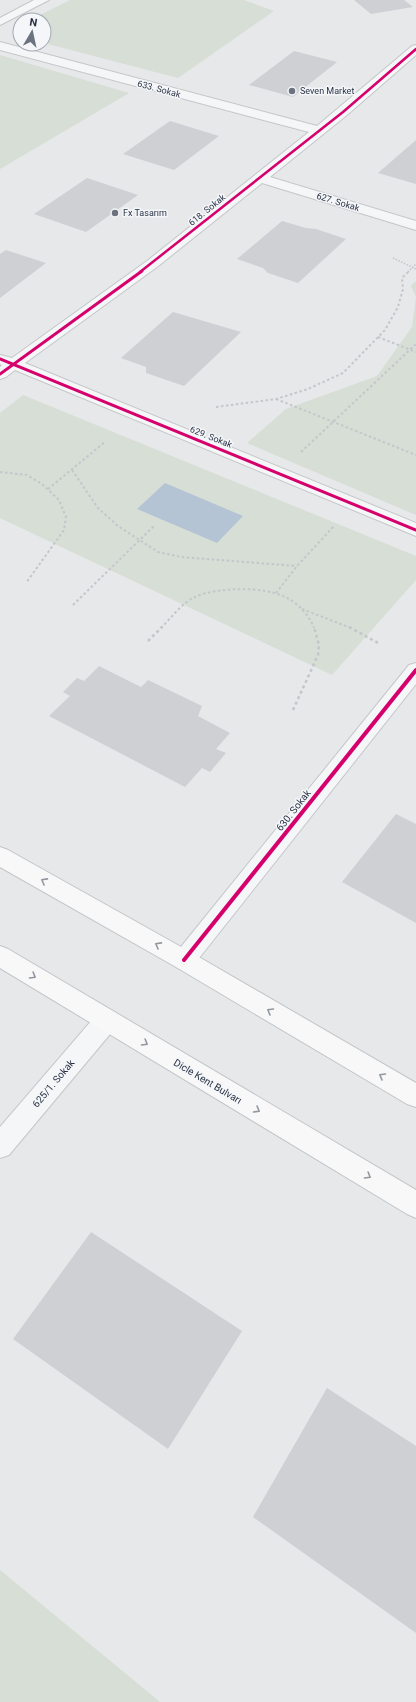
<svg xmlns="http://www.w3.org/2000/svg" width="416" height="1702" viewBox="0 0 416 1702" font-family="Roboto,sans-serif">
<rect width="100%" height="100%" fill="#e6e8ea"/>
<g fill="#d6ded6">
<path d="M 70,0 L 244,0 L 274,11 L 178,78 L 44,43 L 44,20 L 30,20 Z"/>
<path d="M 0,55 L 129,93 L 0,169 Z"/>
<path d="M 416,281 L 416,515 L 247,443 L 286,409 L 377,376 L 412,327 L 416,297 L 411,286 Z"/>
<path d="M 23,395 L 416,556 L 416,580 L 332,675 L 0,518 L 0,413 Z"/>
<path d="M 0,1570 L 160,1702 L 0,1702 Z"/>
</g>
<path fill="#b4c4d5" d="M 165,483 L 243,516 L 217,543 L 137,509 Z"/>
<g fill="#ced0d3">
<path d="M 354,0 L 404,0 L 413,7 L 371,14 Z"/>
<path d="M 294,51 L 337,62 L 293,97 L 249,85 Z"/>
<path d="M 170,121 L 219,136 L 174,170 L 123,154 Z"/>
<path d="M 416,140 L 416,184 L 378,173 Z"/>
<path d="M 87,178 L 138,195 L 86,232 L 34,214 Z"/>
<path d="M 282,221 L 306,228 L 316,229 L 346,239 L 298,283 L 268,273 L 263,268 L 237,259 Z"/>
<path d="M 6,250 L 46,263 L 0,298 L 0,254 Z"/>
<path d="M 173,312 L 241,332 L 184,386 L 146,373 L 146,367 L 121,358 Z"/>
<path d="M 99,666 L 141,687 L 148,680 L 202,706 L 198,716 L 230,733 L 216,749 L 226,753 L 210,772 L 202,768 L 185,787 L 49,716 L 70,696 L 63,692 L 77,678 L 84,681 Z"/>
<path d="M 396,814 L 416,824 L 416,923 L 342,882 Z"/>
<path d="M 91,1232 L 242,1331 L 168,1449 L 13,1339 Z"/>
<path d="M 327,1388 L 416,1446 L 416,1633 L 253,1517 Z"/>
</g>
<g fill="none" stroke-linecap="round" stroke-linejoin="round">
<defs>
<g id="minor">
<path d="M 34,0 L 49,0 L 0,25 L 0,18 Z"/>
<path d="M 0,42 L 317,126 L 412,46 L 416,45 L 416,55 L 347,115 L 270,177 L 416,221 L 416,230 L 262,183 L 157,267 L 25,363 L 416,523 L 416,536 L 15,370 L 6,377 L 0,379 L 0,367 L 2,365 L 0,364 L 0,355 L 12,358 L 147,261 L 309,132 L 0,50 Z"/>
<path d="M 416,663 L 416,684 L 192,967 L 184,970 L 176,967 L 172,960 L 176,953 L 409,665 Z"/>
<path d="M 107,1009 L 116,1013 L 119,1020 L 116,1027 L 9,1155 L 0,1158 L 0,1127 L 98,1013 Z"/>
</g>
<g id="primary">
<path d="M 0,847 L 8,850 L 192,953 L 416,1083 L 416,1107 L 407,1104 L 176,967 L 0,867 Z"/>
<path d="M 0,946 L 8,949 L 416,1190 L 416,1218 L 407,1214 L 0,968 Z"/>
</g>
</defs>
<use href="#minor" stroke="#c4c6c8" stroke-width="2"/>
<use href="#primary" stroke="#c2c5c8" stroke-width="2"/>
<g stroke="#c5c6ca" stroke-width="1.5" stroke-dasharray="1.5 1.5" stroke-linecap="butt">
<path d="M 393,258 L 416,269"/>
<path d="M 408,272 L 416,264"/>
</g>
<g stroke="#c5c6ca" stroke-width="2" stroke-dasharray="2.5 2.5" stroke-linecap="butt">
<path d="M 378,337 L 416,352"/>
<path d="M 276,399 L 416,455"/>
<path d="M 216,407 L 276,399 L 308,389 L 343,373 L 385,330 L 398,307 L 403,289 L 402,278 L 409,271"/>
<path d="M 301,452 L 416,344"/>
<path d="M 72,470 L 98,508 L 118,526 L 158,552 L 181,557 L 297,566"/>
<path d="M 0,472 L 27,475 L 42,484 L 59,500 L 66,517 L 64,530 L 26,583"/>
<path d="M 48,489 L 105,442"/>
<path d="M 276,593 L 297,566 L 334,526"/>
<path d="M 73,605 L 154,526"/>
<path d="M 302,609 L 351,628"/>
<path d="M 161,628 C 171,618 182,603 195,597 C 217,587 264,586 285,597 C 298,603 309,615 314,628"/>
</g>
<g stroke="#c5c6ca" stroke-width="2.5" stroke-dasharray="3 3" stroke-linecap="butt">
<path d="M 349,627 L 380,644"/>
<path d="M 148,641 L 162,627"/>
<path d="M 293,710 L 318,655 L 319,645 L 314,627"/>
</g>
<use href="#minor" fill="#f5f6f7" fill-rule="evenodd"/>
<use href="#primary" fill="#f8f8f8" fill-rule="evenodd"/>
<defs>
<path id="cycleway-far2" d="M 140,272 L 343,112 L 416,49"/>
<g id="cycleway-far1">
<path d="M 0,359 L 416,530"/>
<path d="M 0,374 L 142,271"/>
</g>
<path id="cycleway" d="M 184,960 L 416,670"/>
</defs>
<use href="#cycleway-far2" stroke="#f4f6f9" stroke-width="4"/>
<use href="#cycleway-far1" stroke="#f4f6f9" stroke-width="5"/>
<use href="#cycleway" stroke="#f4f6f9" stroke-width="6"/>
<use href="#cycleway-far2" stroke="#d6006c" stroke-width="2.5"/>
<use href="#cycleway-far1" stroke="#d6006c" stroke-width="3"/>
<use href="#cycleway" stroke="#d6006c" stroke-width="4"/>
</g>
<defs><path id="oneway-chevron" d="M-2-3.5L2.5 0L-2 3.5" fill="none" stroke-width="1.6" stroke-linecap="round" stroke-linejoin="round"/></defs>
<g stroke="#92969e">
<use href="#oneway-chevron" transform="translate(44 881) rotate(-151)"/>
<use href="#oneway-chevron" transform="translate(158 945) rotate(-151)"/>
<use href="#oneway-chevron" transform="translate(33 976) rotate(31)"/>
<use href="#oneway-chevron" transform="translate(270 1011) rotate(-150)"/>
<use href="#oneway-chevron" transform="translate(145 1043) rotate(31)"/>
<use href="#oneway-chevron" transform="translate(382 1076) rotate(-150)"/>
<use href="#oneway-chevron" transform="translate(257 1110) rotate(31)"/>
<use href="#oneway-chevron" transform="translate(368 1176) rotate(31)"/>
</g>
<g fill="#6c737f" stroke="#f4f6f9" stroke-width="1.5">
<circle cx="292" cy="91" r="4"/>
<circle cx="115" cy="213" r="4"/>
</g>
<g text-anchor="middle" stroke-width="3" stroke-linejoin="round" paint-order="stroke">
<g font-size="9" fill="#2b3445" stroke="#f4f6f9">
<text transform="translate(159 89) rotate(15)" y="3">633. Sokak</text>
<text transform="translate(338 202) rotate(17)" y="3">627. Sokak</text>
<text transform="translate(207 210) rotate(-39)" y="3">618. Sokak</text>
<text transform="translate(211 437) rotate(22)" y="3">629. Sokak</text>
</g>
<g font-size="9" fill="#2b3445" stroke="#f4f6f9" text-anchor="start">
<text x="300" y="94">Seven Market</text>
<text x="123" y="216">Fx Tasarım</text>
</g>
<g font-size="10" fill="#2b3445" stroke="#f4f6f9">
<text transform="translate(293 810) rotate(-52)" y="4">630. Sokak</text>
<text transform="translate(208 1081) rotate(31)" y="4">Dicle Kent Bulvarı</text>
<text transform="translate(53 1083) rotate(-50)" y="4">625/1. Sokak</text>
</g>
</g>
<g transform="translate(32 32) rotate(9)"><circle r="19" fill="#f4f6f9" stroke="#a4a8b1"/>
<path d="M0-3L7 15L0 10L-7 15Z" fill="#6c737f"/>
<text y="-6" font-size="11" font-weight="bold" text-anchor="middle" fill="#2b3445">N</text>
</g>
</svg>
